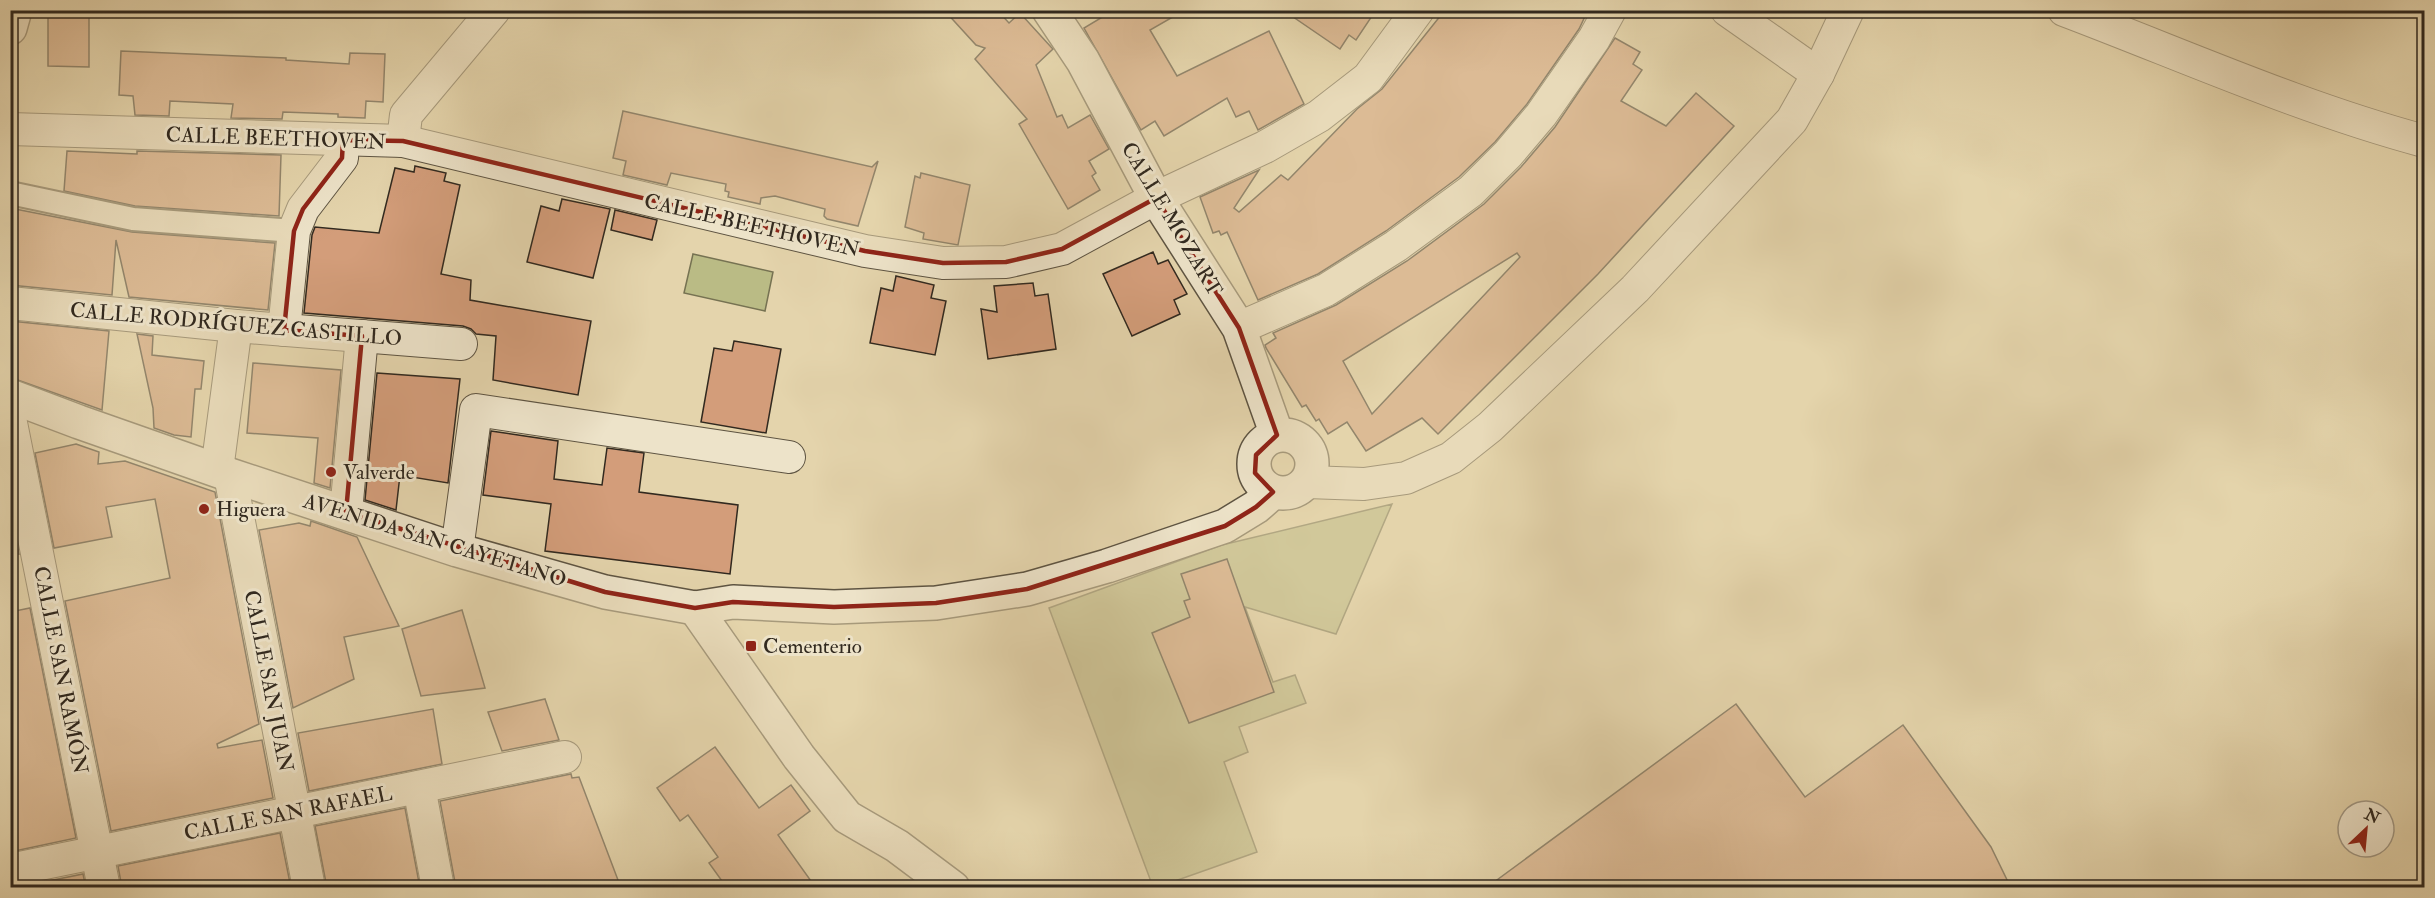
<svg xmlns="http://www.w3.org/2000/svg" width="2435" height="898" viewBox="0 0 2435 898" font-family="'IM FELL Double Pica',serif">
<rect width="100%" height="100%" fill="#e4d4ac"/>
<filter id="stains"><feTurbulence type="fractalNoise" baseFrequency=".00333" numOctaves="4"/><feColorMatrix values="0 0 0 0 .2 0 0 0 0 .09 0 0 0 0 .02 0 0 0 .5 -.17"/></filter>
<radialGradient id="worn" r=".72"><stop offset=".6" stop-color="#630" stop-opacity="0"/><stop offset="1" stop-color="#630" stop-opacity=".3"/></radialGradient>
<g fill="#babb85" stroke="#767252" stroke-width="1.5">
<path d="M 693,254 L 773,272 L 765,311 L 684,293 Z"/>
<path d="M 1392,504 L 1336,634 L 1245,607 L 1273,682 L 1295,675 L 1306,703 L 1239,727 L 1248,752 L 1224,762 L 1257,852 L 1158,887 L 1153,887 L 1049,608 L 1222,545 Z"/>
</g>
<g fill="#d39d7a" stroke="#31291f" stroke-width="1.5" fill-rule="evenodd">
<path d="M 48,10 L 89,10 L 89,67 L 48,66 Z"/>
<path d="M 944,10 L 997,10 L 1009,23 L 1020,13 L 1051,47 L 1053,49 L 1036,65 L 1057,117 L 1062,115 L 1068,128 L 1090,115 L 1109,149 L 1089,161 L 1096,173 L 1092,176 L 1100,190 L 1068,209 L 1019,124 L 1027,119 L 975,59 L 985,48 L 976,45 Z"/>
<path d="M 1114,10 L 1185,10 L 1150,30 L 1177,76 L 1269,31 L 1304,104 L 1258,130 L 1249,111 L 1236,117 L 1227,98 L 1164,136 L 1155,121 L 1141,130 L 1084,28 Z"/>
<path d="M 1283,10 L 1376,10 L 1356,40 L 1349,35 L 1340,49 Z"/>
<path d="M 1445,10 L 1588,10 L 1579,29 L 1527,104 L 1495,142 L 1459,177 L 1386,231 L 1318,274 L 1258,300 L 1227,232 L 1221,235 L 1219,231 L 1213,233 L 1200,197 L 1259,170 L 1234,208 L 1239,212 L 1281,175 L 1288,180 L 1357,109 L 1382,89 Z"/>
<path d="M 1615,38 L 1640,52 L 1633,64 L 1642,70 L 1621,101 L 1666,126 L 1696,93 L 1734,126 L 1598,274 L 1438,434 L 1422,418 L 1366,451 L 1347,422 L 1328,434 L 1319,419 L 1316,421 L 1306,405 L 1302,407 L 1266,348 L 1265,345 L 1276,338 L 1273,333 L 1336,305 L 1407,261 L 1484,204 L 1521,167 L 1555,127 ZM 1517,253 L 1520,257 L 1372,414 L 1343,361 Z"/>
<path d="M 121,51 L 286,58 L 286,60 L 349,64 L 350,53 L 385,54 L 383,102 L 366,101 L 365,118 L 338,117 L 338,114 L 283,112 L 282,119 L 231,118 L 233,104 L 170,101 L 169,116 L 135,115 L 133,96 L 119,95 Z"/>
<path d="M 623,111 L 872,167 L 878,161 L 858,226 L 827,219 L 824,216 L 825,209 L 775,196 L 761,198 L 760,204 L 728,197 L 729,192 L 725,191 L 726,184 L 671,173 L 667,185 L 623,175 L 626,161 L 613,158 Z"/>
<path d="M 67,151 L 137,154 L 137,151 L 281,155 L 279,216 L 135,206 L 64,191 Z"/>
<path d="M 415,166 L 446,173 L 444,181 L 460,185 L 441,274 L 471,280 L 470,300 L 591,321 L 578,395 L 493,380 L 496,336 L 476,334 L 471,329 L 463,326 L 304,313 L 312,235 L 315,227 L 379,233 L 395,168 L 414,172 Z"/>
<path d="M 921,173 L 970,185 L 958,245 L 923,239 L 924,233 L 905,227 L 915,176 L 920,178 Z"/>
<path d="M 562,199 L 610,209 L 593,278 L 527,262 L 541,206 L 559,211 Z"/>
<path d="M 10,208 L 132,232 L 275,243 L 268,310 L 129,297 L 116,240 L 112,295 L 10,285 Z"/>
<path d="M 615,210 L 657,220 L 652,240 L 611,230 Z"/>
<path d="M 1153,252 L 1158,264 L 1168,260 L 1187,294 L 1174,300 L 1180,314 L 1132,336 L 1103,274 Z"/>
<path d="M 896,276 L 934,285 L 931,298 L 946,301 L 935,355 L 870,343 L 881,288 L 893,291 Z"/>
<path d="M 1033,283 L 1035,296 L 1048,294 L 1056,349 L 988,359 L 981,309 L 997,312 L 994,286 Z"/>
<path d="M 10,321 L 109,331 L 102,410 L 12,378 L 14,353 L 10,352 Z"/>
<path d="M 137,334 L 153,336 L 152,355 L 204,361 L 201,389 L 195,389 L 191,437 L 174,435 L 154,428 L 153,408 Z"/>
<path d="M 734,341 L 781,349 L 766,433 L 701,422 L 714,348 L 732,351 Z"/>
<path d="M 253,363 L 341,370 L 330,488 L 314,483 L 318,438 L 247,433 Z"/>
<path d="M 377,373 L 460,379 L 448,483 L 400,475 L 396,510 L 365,500 Z"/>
<path d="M 491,431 L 558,441 L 554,479 L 602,485 L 607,448 L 644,453 L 639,492 L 738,505 L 730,574 L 545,551 L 551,504 L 483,495 Z"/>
<path d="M 76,444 L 99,452 L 98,464 L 125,461 L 215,492 L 259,724 L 217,744 L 218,748 L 262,740 L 273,798 L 111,831 L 65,601 L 170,578 L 155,499 L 106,507 L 112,537 L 54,548 L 35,453 Z"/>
<path d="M 10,512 L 19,554 L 10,555 Z"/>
<path d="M 311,521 L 357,537 L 399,626 L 344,637 L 354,679 L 293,708 L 259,530 L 299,523 L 310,526 Z"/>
<path d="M 1227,559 L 1274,692 L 1189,723 L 1152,633 L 1190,617 L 1184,601 L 1190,599 L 1181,574 Z"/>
<path d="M 30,608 L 76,838 L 10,852 L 10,612 Z"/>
<path d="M 462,610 L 485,688 L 421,696 L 402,629 Z"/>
<path d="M 545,699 L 559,740 L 502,751 L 488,712 Z"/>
<path d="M 1736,704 L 1805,797 L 1903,725 L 1991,847 L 2011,888 L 1486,888 Z"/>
<path d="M 433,709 L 442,764 L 309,791 L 298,733 Z"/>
<path d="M 715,747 L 759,808 L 791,785 L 810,811 L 778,835 L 816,888 L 727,888 L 709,863 L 718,857 L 688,815 L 680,821 L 657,788 Z"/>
<path d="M 571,774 L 572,778 L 579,777 L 621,888 L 456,888 L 440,801 Z"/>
<path d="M 405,808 L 420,888 L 327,888 L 315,826 Z"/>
<path d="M 280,833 L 291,888 L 122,888 L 118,866 Z"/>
<path d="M 83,874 L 86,888 L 14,888 Z"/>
</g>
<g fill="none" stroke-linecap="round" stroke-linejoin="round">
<defs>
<path id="pedestrian" d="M 10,193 L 133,219 L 294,231"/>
<g id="minor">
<path d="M 1727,10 L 1818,74"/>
<path d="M 2064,10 C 2183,55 2301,108 2424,141"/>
<path d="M 10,129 L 403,141 L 865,251 L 943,263 L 1006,262 L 1062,249 L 1156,198 L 1265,147 L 1319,116 L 1368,78 L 1418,10"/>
<path d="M 403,141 L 406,115 L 494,10"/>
<path d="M 10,303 L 236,326 L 461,344"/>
<path d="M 1239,328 L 1326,290 L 1396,246 L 1471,191 L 1508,154 L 1541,115 L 1594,39 L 1610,10"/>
<path d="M 284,330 L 294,231 L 303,209 L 342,158 L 343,140"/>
<path d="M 10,418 L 104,888"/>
<path d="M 217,470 L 236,326"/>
<path d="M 230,475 L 309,888"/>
<path d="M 1307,482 L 1364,484 L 1406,478 L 1451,458 L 1490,427 L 1635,289 L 1792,120 L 1818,74 L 1848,10"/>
<path d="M 346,512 L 362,336"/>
<path d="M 457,550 L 476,410 L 789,457"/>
<path d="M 419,787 L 438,888"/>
<path d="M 10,870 L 565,757"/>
</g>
<g id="tertiary">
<path d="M 1049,10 L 1083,61 L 1156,198 L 1239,328 L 1277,435"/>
<path d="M 10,28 L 15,10"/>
<path d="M 10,396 L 79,422 L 230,475 L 457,550 L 605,592 L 695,608 L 733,602 L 834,607 L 936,603 L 1027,589 L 1107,566 L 1225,526 L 1256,507 L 1273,492"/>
<circle cx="1283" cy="464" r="29"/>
<path d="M 695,608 L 799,757 L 847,817 L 897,846 L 953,888"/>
</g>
</defs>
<use href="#pedestrian" stroke="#5e5442" stroke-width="26"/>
<use href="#minor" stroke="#5e5442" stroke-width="34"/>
<use href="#tertiary" stroke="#5e5442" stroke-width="36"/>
<use href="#pedestrian" stroke="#ede3c9" stroke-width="22"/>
<use href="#minor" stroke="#ede3c9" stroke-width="32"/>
<use href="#tertiary" stroke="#ede3c9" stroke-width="33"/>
</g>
<path d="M0 0H2435V898H0ZM 343,140 L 403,141 L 865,251 L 943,263 L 1006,262 L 1062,249 L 1156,198 L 1239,328 L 1277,435 L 1256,455 L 1255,473 L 1273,492 L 1256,507 L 1225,526 L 1027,589 L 936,603 L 834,607 L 733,602 L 695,608 L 605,592 L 346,512 L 362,336 L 284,330 L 294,231 L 303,209 L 342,158 Z" fill="#e4d4ac" fill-opacity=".55" fill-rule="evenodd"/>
<path fill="none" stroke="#8f2418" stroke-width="4.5" stroke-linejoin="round" d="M 343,140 L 403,141 L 865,251 L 943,263 L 1006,262 L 1062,249 L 1156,198 L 1239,328 L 1277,435 L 1256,455 L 1255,473 L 1273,492 L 1256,507 L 1225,526 L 1027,589 L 936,603 L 834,607 L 733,602 L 695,608 L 605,592 L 346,512 L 362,336 L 284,330 L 294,231 L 303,209 L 342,158 Z"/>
<g fill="#8f2418" stroke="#ede3c9" stroke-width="2">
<circle cx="331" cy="472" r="6"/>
<circle cx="204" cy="509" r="6"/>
<rect x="745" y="640" width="12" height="12" rx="3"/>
</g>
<g text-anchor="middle" stroke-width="6" stroke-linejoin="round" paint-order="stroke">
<g font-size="21" fill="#31291f" stroke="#ede3c9">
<text transform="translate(276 138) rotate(2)" y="7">CALLE BEETHOVEN</text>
<text transform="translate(1172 219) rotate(59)" y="7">CALLE MOZART</text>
<text transform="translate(752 225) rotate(13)" y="7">CALLE BEETHOVEN</text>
<text transform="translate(236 324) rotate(5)" y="7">CALLE RODRÍGUEZ CASTILLO</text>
<text transform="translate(435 540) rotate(17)" y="7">AVENIDA SAN CAYETANO</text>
<text transform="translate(61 670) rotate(79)" y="7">CALLE SAN RAMÓN</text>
<text transform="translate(269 681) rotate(79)" y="7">CALLE SAN JUAN</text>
<text transform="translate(288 813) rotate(-11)" y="7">CALLE SAN RAFAEL</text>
</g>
<g font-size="21" fill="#31291f" stroke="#ede3c9" text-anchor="start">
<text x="343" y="479">Valverde</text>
<text x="216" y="516">Higuera</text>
<text x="763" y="653">Cementerio</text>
</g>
</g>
<rect width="2435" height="898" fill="none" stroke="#e4d4ac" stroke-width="36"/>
<rect x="12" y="12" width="2411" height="874" fill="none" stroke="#31291f" stroke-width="3"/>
<rect x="18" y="18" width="2399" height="862" fill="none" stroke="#31291f" stroke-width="1.5"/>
<g transform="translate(2366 829) rotate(26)"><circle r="28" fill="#ede3c9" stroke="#a29985" stroke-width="1.5"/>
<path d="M0-4.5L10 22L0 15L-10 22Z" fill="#8f2418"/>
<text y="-9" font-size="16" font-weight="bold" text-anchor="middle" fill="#31291f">N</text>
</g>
<rect width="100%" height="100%" filter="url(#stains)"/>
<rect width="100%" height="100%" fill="url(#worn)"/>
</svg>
